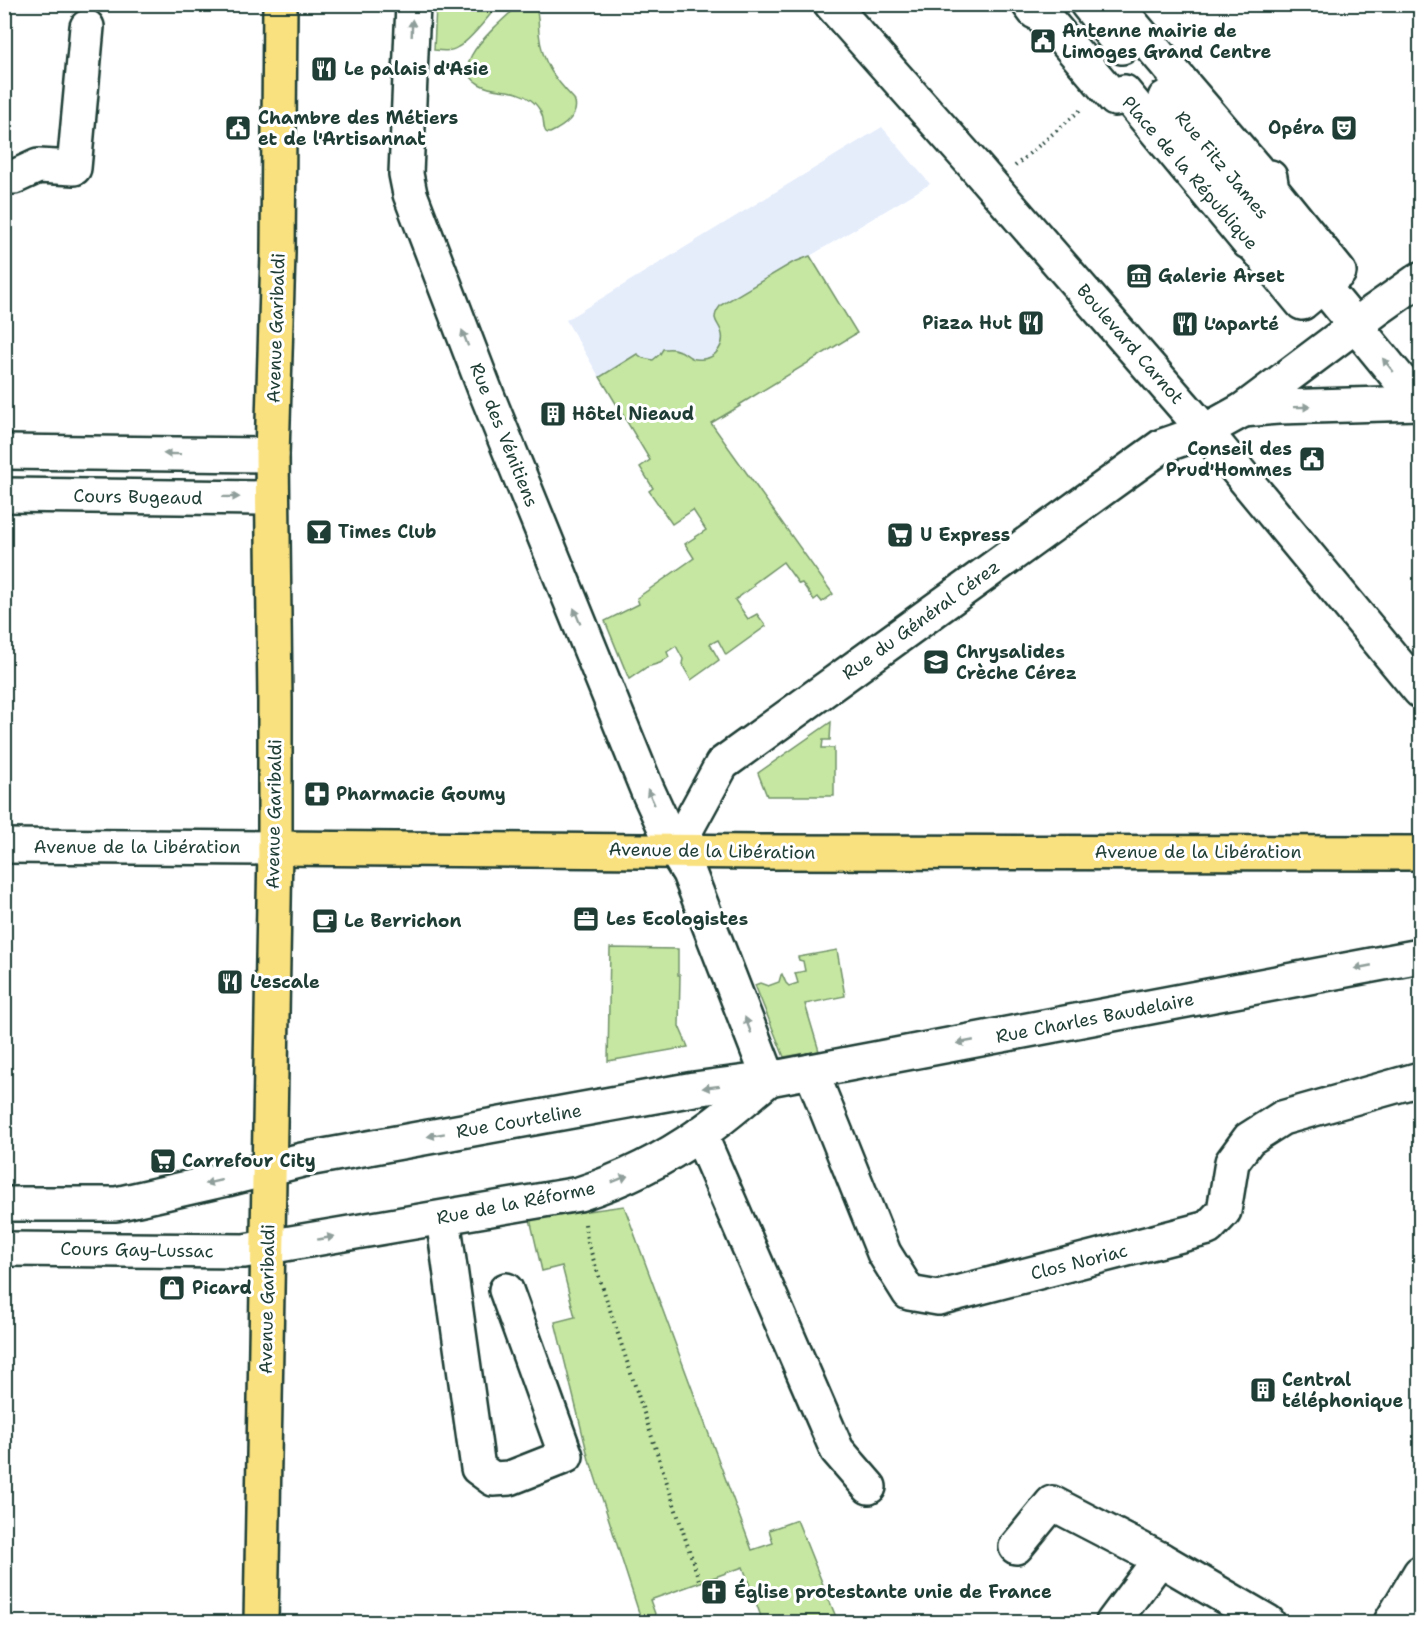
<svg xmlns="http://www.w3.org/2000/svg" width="1425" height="1627" viewBox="0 0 1425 1627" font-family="'Shantell Sans',sans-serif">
<rect width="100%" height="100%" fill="#fff"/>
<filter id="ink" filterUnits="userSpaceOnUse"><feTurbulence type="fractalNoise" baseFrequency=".0167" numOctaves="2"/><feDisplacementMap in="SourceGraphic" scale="12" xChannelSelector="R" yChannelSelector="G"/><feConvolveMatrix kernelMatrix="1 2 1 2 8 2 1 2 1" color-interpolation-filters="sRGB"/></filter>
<g filter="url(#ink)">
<g fill="#e5edfb">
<path d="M 5,4 L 100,4 L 100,5 L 99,10 L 5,9 Z"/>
<path d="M 882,127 L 930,184 L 810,256 L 857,333 L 739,405 L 739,406 L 601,380 L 566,320 Z"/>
</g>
<g fill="#c5e7a1" stroke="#72926a" stroke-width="1.5">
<path d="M 522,4 L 535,5 C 539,14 538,23 539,33 C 542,63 554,78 574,99 C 581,115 563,127 550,133 C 549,133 547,133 546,132 C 543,129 544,119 542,115 C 540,109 536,104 531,100 C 514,87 496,94 479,84 C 451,68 484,38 497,25 C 505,18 512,10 522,4 Z"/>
<path d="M 436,5 L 436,4 L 498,5 C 489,16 470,41 458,47 C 451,52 442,51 434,50 Z"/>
<path d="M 810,256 L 857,333 L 739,405 L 740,406 L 711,423 L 833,594 L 822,602 L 818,597 L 814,600 L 802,583 L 799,584 L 783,562 L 753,584 L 754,586 L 735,600 L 748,619 L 757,614 L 766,626 L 726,655 L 718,640 L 710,644 L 719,660 L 691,680 L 682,664 L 683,659 L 676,646 L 667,652 L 669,657 L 660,663 L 647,667 L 629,679 L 605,621 L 639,604 L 637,598 L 694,558 L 685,544 L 706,530 L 693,510 L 672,524 L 649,491 L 653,488 L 640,467 L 650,460 L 600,377 L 637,354 L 643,358 L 653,360 L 660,354 L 663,349 C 667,349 673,348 677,350 C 688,352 687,361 703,359 C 716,358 726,344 721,331 C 720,327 716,323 715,318 C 715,312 718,309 721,305 L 792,263 Z"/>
<path d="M 831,722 L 830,740 L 823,740 L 822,748 L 834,748 L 834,796 L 767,796 L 758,773 Z"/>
<path d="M 610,948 L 678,949 L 678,975 L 680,975 L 679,1026 L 688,1047 L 608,1061 Z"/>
<path d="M 837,950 L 845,996 L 805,1004 L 819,1051 L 784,1057 L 755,985 L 760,983 L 768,986 L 779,982 L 781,975 L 782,974 L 786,983 L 789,986 L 798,983 L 795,973 L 805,971 L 803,961 L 799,960 L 798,957 Z"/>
<path d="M 624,1206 L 752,1550 L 773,1543 L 769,1530 L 797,1520 L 838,1622 L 763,1622 L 743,1567 L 650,1600 L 658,1622 L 642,1622 L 591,1464 L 590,1464 L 555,1322 L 575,1317 L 562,1266 L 542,1271 L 530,1219 Z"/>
</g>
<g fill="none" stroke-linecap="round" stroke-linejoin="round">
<defs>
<g id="minor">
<path d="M 413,4 L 406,174 L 410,194 L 485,390 L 647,789 L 675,850 L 689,873 L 769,1079"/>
<path d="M 831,4 L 973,164 L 1205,431 L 1420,691"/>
<path d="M 1029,4 L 1035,12 L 1038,9 L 1039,10 L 1037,11 L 1047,23 L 1049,22 L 1115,99 L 1124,92 L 1248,242 L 1250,240 L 1302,303 L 1339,272 L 1272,189 L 1270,177 L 1263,177 L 1256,169 L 1115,4"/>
<path d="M 1087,4 L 1122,47"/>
<path d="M 1165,98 L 1323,286 L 1419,403"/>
<path d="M 4,176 L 14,177 L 38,166 L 74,168 L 87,27"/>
<path d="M 1243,410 L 1278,407 L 1420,403"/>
<path d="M 4,452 L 272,455"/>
<path d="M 4,495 L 272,498"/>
<path d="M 4,846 L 275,848"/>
<path d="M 675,850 L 722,764 L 1162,446 L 1205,431 L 1243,410 L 1376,310 L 1420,279"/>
<path d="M 811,1071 L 884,1253 L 909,1293 L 938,1298 L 1208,1228 L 1224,1211 L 1232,1162 L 1249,1139 L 1282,1118 L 1420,1079"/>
<path d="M 700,1134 L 837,1450 L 869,1487"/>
<path d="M 4,1204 L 116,1204 L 227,1179 L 302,1160 L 694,1089 L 769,1079 L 1420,956"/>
<path d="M 443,1218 L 478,1468 L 493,1479 L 510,1478 L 566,1456 L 506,1290"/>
<path d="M 4,1249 L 244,1251 L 579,1194 C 622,1180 663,1160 700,1134 C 724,1118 746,1098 769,1079"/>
<path d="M 1016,1547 L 1052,1503 L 1160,1559 L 1113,1622"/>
<path d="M 1160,1559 L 1268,1622"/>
<path d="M 1391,1622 L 1420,1573"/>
</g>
<g id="major">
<path d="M 275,848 L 760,852 L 1420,853"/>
<path d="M 261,1622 L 275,848 L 275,701 L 272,455 L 278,253 L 280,4"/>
</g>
</defs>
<use href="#minor" stroke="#1f3d34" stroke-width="38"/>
<use href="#major" stroke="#1f3d34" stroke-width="38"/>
<g stroke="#1f3d34" stroke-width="4" stroke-dasharray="1.5 4.5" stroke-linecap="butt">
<path d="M 1015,166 L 1083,108"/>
<path d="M 585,1224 L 587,1240 L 700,1583"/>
</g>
<use href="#minor" stroke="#fff" stroke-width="33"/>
<use href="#major" stroke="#fae180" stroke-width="33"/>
</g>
<defs><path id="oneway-solid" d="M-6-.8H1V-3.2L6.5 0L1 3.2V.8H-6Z" transform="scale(1.5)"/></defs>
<g fill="#8f9e9a">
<use href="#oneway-solid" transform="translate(412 28) rotate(-88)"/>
<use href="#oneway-solid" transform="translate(465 338) rotate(-111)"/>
<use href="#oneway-solid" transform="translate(1388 365) rotate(-129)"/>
<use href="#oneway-solid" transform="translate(1302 407) rotate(-1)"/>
<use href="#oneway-solid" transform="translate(172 454) rotate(-179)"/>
<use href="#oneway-solid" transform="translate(231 497) rotate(1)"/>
<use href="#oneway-solid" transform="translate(577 616) rotate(-112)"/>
<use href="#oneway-solid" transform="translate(651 797) rotate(-114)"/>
<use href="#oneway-solid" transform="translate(1363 967) rotate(169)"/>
<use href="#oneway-solid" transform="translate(748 1025) rotate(-111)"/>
<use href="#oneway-solid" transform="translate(965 1042) rotate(169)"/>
<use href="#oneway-solid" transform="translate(711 1087) rotate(173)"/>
<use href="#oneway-solid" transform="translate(436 1135) rotate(170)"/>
<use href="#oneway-solid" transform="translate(620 1179) rotate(-22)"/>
<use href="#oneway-solid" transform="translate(213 1182) rotate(167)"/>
<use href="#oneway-solid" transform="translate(326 1238) rotate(-10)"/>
</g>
</g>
<defs>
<symbol id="civic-square" viewBox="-11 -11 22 22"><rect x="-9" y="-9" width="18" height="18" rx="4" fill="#1f3d34" stroke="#fff"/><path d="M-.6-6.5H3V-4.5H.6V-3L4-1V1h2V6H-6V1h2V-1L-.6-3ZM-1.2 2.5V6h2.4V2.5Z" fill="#fff"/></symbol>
<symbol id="restaurant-square" viewBox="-11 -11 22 22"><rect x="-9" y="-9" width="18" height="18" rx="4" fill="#1f3d34" stroke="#fff"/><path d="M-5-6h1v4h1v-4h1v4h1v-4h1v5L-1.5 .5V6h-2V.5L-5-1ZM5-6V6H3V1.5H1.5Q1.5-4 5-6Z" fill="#fff"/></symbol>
<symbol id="theatre-square" viewBox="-11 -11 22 22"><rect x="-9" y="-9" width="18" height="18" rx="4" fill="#1f3d34" stroke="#fff"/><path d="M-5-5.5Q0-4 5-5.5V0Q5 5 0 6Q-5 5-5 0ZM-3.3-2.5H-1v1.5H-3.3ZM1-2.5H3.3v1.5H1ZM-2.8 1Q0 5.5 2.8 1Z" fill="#fff"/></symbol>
<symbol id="museum-square" viewBox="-11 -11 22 22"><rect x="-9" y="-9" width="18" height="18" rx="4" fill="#1f3d34" stroke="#fff"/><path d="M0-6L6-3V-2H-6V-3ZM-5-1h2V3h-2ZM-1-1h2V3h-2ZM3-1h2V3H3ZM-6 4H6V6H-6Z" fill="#fff"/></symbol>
<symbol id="building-square" viewBox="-11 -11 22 22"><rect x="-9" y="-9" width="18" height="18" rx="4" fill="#1f3d34" stroke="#fff"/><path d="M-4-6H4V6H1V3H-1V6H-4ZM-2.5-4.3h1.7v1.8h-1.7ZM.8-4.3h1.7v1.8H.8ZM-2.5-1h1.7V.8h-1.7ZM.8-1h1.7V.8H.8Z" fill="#fff"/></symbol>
<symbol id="bar-square" viewBox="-11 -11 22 22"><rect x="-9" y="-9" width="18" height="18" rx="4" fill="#1f3d34" stroke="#fff"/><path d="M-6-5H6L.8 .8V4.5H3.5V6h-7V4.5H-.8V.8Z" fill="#fff"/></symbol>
<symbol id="supermarket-square" viewBox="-11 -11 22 22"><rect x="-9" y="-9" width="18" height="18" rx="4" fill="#1f3d34" stroke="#fff"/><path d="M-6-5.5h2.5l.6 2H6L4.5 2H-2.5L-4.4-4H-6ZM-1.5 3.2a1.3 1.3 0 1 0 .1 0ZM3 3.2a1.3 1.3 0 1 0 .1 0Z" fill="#fff"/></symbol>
<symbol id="school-square" viewBox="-11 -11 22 22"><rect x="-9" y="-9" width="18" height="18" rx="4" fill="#1f3d34" stroke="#fff"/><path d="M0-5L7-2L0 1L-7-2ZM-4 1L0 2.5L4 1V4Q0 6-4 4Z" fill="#fff"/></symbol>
<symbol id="pharmacy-square" viewBox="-11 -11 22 22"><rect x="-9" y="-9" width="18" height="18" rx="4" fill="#1f3d34" stroke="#fff"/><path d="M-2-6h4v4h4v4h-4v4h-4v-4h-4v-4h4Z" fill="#fff"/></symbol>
<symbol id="office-square" viewBox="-11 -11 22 22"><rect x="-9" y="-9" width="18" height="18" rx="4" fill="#1f3d34" stroke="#fff"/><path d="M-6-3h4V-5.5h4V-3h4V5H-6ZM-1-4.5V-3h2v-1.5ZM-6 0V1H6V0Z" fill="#fff"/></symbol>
<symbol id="cafe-square" viewBox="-11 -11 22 22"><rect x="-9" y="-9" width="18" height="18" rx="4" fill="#1f3d34" stroke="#fff"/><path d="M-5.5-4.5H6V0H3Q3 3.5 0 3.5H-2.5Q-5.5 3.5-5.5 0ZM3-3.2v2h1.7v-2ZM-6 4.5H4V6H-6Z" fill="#fff"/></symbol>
<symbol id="shop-square" viewBox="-11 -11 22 22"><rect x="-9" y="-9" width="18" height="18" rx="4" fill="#1f3d34" stroke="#fff"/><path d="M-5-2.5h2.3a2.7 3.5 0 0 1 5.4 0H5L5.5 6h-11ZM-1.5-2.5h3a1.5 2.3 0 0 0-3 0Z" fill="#fff"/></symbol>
<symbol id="church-square" viewBox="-11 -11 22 22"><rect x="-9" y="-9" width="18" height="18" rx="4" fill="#1f3d34" stroke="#fff"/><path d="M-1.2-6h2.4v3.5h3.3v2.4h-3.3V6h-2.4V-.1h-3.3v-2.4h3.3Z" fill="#fff"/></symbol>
</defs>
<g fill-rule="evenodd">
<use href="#civic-square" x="1028" y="26" width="30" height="30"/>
<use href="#restaurant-square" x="309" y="54" width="30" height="30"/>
<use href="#civic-square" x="223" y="113" width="30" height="30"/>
<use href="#theatre-square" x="1329" y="113" width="30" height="30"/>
<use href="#museum-square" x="1124" y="261" width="30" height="30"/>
<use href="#restaurant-square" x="1016" y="308" width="30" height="30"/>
<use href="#restaurant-square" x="1170" y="309" width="30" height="30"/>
<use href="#building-square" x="538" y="399" width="30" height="30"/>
<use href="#civic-square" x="1297" y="444" width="30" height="30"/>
<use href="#bar-square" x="304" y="517" width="30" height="30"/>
<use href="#supermarket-square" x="885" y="520" width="30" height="30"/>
<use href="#school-square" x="921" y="647" width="30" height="30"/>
<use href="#pharmacy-square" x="302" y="779" width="30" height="30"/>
<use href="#office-square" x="571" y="904" width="30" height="30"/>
<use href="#cafe-square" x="310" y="906" width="30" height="30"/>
<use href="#restaurant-square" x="215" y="967" width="30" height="30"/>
<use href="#supermarket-square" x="148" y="1146" width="30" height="30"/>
<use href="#shop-square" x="157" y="1273" width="30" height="30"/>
<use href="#building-square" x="1248" y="1375" width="30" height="30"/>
<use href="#church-square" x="699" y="1577" width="30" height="30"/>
</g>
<g text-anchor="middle" stroke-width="6" stroke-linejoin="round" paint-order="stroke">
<g font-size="18" font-weight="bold" fill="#1f3d34" stroke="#fff" text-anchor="start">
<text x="1062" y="37">Antenne mairie de<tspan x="1062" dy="21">Limoges Grand Centre</tspan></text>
<text x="344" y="75">Le palais d'Asie</text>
<text x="258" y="124">Chambre des Métiers<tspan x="258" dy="21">et de l'Artisannat</tspan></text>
<text x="1324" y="134" text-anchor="end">Opéra</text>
<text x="1158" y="282">Galerie Arset</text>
<text x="1012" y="329" text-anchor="end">Pizza Hut</text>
<text x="1204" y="330">L'aparté</text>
<text x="572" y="420">Hôtel Nieaud</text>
<text x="1292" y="455" text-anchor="end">Conseil des<tspan x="1292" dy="21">Prud'Hommes</tspan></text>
<text x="338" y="538">Times Club</text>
<text x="920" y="541">U Express</text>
<text x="956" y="658">Chrysalides<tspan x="956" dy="21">Crèche Cérez</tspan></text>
<text x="336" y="800">Pharmacie Goumy</text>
<text x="606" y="925">Les Ecologistes</text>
<text x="344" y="927">Le Berrichon</text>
<text x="250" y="988">L'escale</text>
<text x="182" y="1167">Carrefour City</text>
<text x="192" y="1294">Picard</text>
<text x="1282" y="1386">Central<tspan x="1282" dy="21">téléphonique</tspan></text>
<text x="734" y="1598">Église protestante unie de France</text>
</g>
<g font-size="18" fill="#1f3d34" stroke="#fff">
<text transform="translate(1222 165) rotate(50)" y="6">Rue Fitz James</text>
<text transform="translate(1190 173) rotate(49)" y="6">Place de la République</text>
<text transform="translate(276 328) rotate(-88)" y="6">Avenue Garibaldi</text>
<text transform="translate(1130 344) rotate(49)" y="6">Boulevard Carnot</text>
<text transform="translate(504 435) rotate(68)" y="6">Rue des Vénitiens</text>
<text transform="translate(138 497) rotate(1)" y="6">Cours Bugeaud</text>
<text transform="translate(921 620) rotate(-36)" y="6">Rue du Général Cérez</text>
<text transform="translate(274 814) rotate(-89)" y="6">Avenue Garibaldi</text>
<text x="137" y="853">Avenue de la Libération</text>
<text transform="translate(712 851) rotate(1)" y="6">Avenue de la Libération</text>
<text x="1198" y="858">Avenue de la Libération</text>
<text transform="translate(1095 1018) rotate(-11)" y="6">Rue Charles Baudelaire</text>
<text transform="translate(519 1121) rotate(-10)" y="6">Rue Courteline</text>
<text transform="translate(516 1203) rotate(-11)" y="6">Rue de la Réforme</text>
<text transform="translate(137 1250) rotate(1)" y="6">Cours Gay-Lussac</text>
<text transform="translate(1079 1262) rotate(-14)" y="6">Clos Noriac</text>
<text transform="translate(267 1299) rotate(-89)" y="6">Avenue Garibaldi</text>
</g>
</g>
<rect width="1425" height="1627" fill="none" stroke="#fff" stroke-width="24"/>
<rect x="12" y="12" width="1401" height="1603" fill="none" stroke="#1f3d34" stroke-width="2" filter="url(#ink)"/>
</svg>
